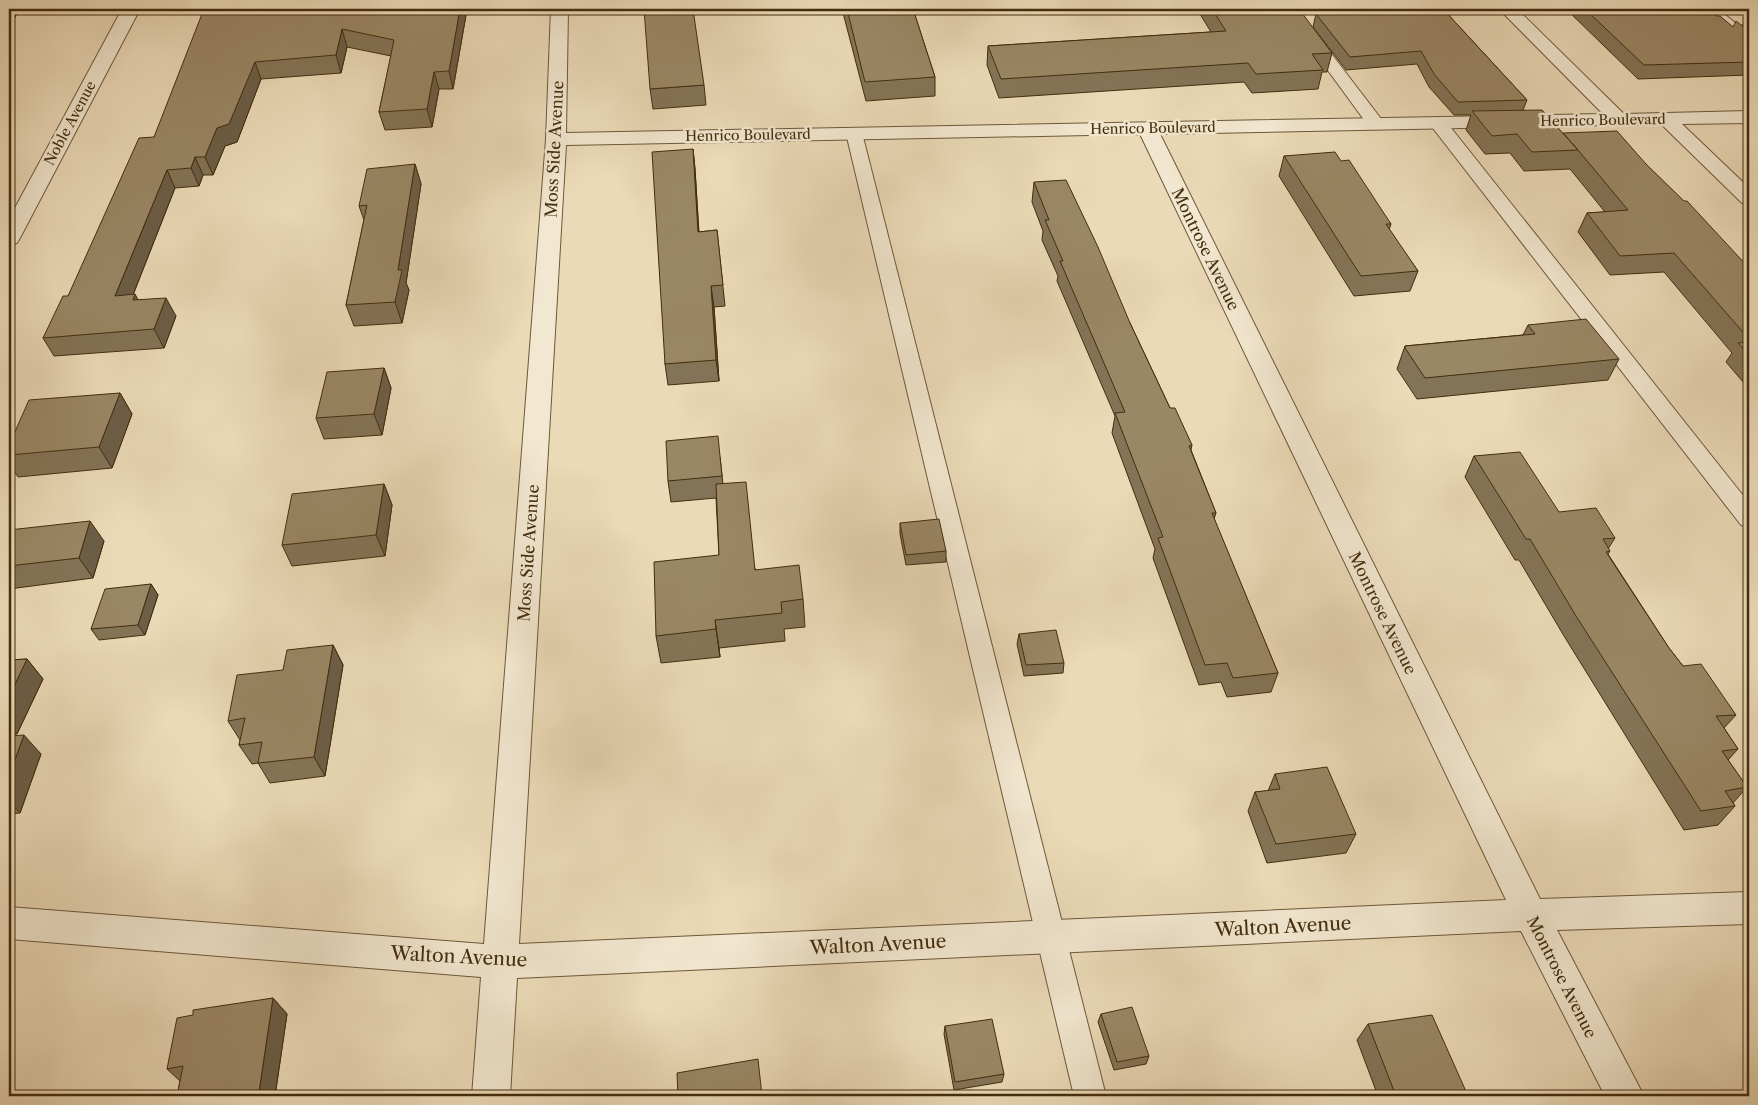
<svg xmlns="http://www.w3.org/2000/svg" width="1758" height="1105" viewBox="0 0 1758 1105" font-family="'Libre Caslon Text',serif">
<rect width="100%" height="100%" fill="#ebdab7"/>
<filter id="stains"><feTurbulence type="fractalNoise" baseFrequency=".004" numOctaves="4"/><feColorMatrix values="0 0 0 0 .2 0 0 0 0 .09 0 0 0 0 .02 0 0 0 .5 -.17"/></filter>
<radialGradient id="worn" r=".72"><stop offset=".6" stop-color="#630" stop-opacity="0"/><stop offset="1" stop-color="#630" stop-opacity=".3"/></radialGradient>
<g fill="none" stroke-linecap="round" stroke-linejoin="round">
<defs>
<g id="lane">
<path d="M 1283,9 L 1297,9 L 1382,120 L 1384,124 L 1382,128 L 1370,128 Z"/>
<path d="M 1702,9 L 1718,9 L 1749,34 L 1749,47 L 1744,45 Z"/>
<path d="M 1438,118 L 1444,119 L 1749,503 L 1749,527 L 1741,525 L 1432,127 L 1430,123 L 1432,119 Z"/>
<path d="M 854,128 L 860,129 L 862,133 L 1106,1096 L 1074,1096 L 846,133 L 848,129 Z"/>
</g>
<g id="street">
<path d="M 122,9 L 140,9 L 20,238 L 17,243 L 9,244 L 9,219 Z"/>
<path d="M 551,9 L 568,9 L 566,133 L 1603,114 L 1499,9 L 1517,9 L 1624,114 L 1749,111 L 1749,123 L 1682,124 L 1749,188 L 1749,205 L 1742,203 L 1661,124 L 1160,134 L 1540,899 L 1749,892 L 1749,924 L 1557,930 L 1644,1096 L 1605,1096 L 1521,931 L 517,978 L 510,1096 L 472,1096 L 481,977 L 9,939 L 9,907 L 484,944 L 546,139 ZM 1140,134 L 1506,900 L 519,944 L 566,145 Z"/>
</g>
</defs>
<use href="#lane" stroke="#6d5838" stroke-width="2"/>
<use href="#street" stroke="#6d5838" stroke-width="2"/>
<use href="#lane" fill="#f2e7d0" fill-rule="evenodd"/>
<use href="#street" fill="#f2e7d0" fill-rule="evenodd"/>
</g>
<g fill="#847457" stroke="#432d0d">
<path d="M 259,9 L 258,10 L 466,15 L 453,89 L 439,89 L 432,127 L 385,130 L 379,112 L 391,56 L 347,47 L 341,73 L 261,79 L 237,142 L 225,146 L 213,175 L 203,175 L 199,186 L 175,188 L 133,295 L 138,300 L 176,316 L 164,348 L 54,356 L 43,338 L 68,296 L 154,137 Z"/>
<path d="M 842,9 L 913,9 L 935,77 L 935,96 L 866,101 Z"/>
<path d="M 1197,9 L 1279,9 L 1332,53 L 1327,72 L 1322,72 L 1318,89 L 1252,93 L 1244,82 L 999,98 L 987,65 L 988,46 L 1211,32 Z"/>
<path d="M 1335,9 L 1443,9 L 1527,100 L 1523,110 L 1563,134 L 1646,164 L 1749,268 L 1749,389 L 1726,362 L 1732,353 L 1664,272 L 1610,275 L 1578,232 L 1587,213 L 1605,212 L 1570,169 L 1524,171 L 1510,153 L 1485,154 L 1466,130 L 1471,115 L 1454,115 L 1429,87 L 1417,64 L 1346,70 L 1313,27 L 1316,14 L 1338,13 Z"/>
<path d="M 1566,9 L 1708,9 L 1717,16 L 1733,27 L 1742,26 L 1749,13 L 1749,75 L 1638,79 Z"/>
<path d="M 704,85 L 706,105 L 653,109 L 650,89 Z"/>
<path d="M 693,149 L 695,169 L 699,232 L 717,230 L 725,306 L 714,307 L 719,381 L 668,385 L 665,364 Z"/>
<path d="M 1284,156 L 1341,161 L 1391,224 L 1389,230 L 1418,271 L 1410,291 L 1354,296 L 1279,176 Z"/>
<path d="M 415,164 L 421,184 L 406,283 L 409,290 L 402,323 L 354,326 L 346,305 L 364,220 L 359,206 Z"/>
<path d="M 1034,182 L 1130,323 L 1170,408 L 1192,445 L 1191,450 L 1216,513 L 1214,519 L 1278,673 L 1271,692 L 1227,697 L 1221,682 L 1199,685 L 1153,558 L 1155,549 L 1112,433 L 1115,416 L 1057,281 L 1058,276 L 1042,240 L 1043,231 L 1032,202 Z"/>
<path d="M 1528,325 L 1619,359 L 1608,380 L 1417,399 L 1397,369 L 1405,346 L 1523,335 Z"/>
<path d="M 384,368 L 391,388 L 382,435 L 324,439 L 316,418 Z"/>
<path d="M 120,393 L 132,414 L 112,468 L 18,477 L 9,463 L 9,445 Z"/>
<path d="M 1474,456 L 1559,512 L 1615,538 L 1608,549 L 1610,551 L 1608,554 L 1669,648 L 1683,666 L 1736,715 L 1724,728 L 1738,749 L 1728,760 L 1747,787 L 1733,803 L 1735,806 L 1718,825 L 1684,830 L 1564,636 L 1519,560 L 1515,560 L 1465,477 Z"/>
<path d="M 720,457 L 723,484 L 755,569 L 803,599 L 805,627 L 784,629 L 785,641 L 719,648 L 720,657 L 661,663 L 656,636 L 719,555 L 716,498 L 671,502 L 668,481 Z"/>
<path d="M 384,484 L 392,505 L 385,556 L 292,566 L 282,545 Z"/>
<path d="M 900,523 L 946,551 L 946,562 L 906,565 L 900,534 Z"/>
<path d="M 9,530 L 104,541 L 93,578 L 9,589 Z"/>
<path d="M 151,584 L 158,595 L 145,635 L 99,640 L 91,629 Z"/>
<path d="M 1019,634 L 1064,663 L 1063,673 L 1024,676 L 1017,644 Z"/>
<path d="M 333,645 L 343,665 L 325,776 L 270,783 L 258,763 L 252,764 L 239,745 L 240,740 L 228,721 L 283,670 Z"/>
<path d="M 27,659 L 43,679 L 17,734 L 9,735 L 9,660 Z"/>
<path d="M 9,736 L 41,754 L 20,813 L 9,814 Z"/>
<path d="M 1275,774 L 1356,834 L 1346,853 L 1267,863 L 1248,811 L 1255,792 L 1268,791 Z"/>
<path d="M 273,998 L 287,1014 L 275,1096 L 177,1096 L 180,1081 L 167,1069 L 193,1015 Z"/>
<path d="M 1101,1014 L 1149,1056 L 1146,1064 L 1114,1070 L 1098,1022 Z"/>
<path d="M 1368,1024 L 1468,1096 L 1378,1096 L 1357,1040 Z"/>
<path d="M 945,1026 L 1004,1074 L 1002,1082 L 954,1090 L 944,1034 Z"/>
</g>
<g fill="#6c5e47" stroke="#432d0d">
<path d="M 9,9 L 20,9 L 9,27 Z"/>
<path d="M 249,9 L 259,9 L 255,28 L 249,10 Z"/>
<path d="M 460,9 L 464,9 L 466,15 L 453,89 L 449,71 Z"/>
<path d="M 342,29 L 347,47 L 341,73 L 336,55 Z"/>
<path d="M 255,62 L 261,79 L 237,142 L 225,146 L 213,175 L 205,157 L 217,128 Z"/>
<path d="M 434,72 L 439,89 L 432,127 L 427,109 Z"/>
<path d="M 693,149 L 695,169 L 700,253 L 698,232 Z"/>
<path d="M 195,157 L 203,175 L 199,186 L 191,168 Z"/>
<path d="M 415,164 L 421,184 L 406,283 L 409,290 L 402,323 L 395,302 L 398,270 Z"/>
<path d="M 167,170 L 175,188 L 125,315 L 115,296 Z"/>
<path d="M 711,286 L 714,307 L 719,381 L 716,360 Z"/>
<path d="M 135,294 L 145,313 L 133,300 Z"/>
<path d="M 166,298 L 176,316 L 164,348 L 154,329 Z"/>
<path d="M 384,368 L 391,388 L 382,435 L 374,414 Z"/>
<path d="M 120,393 L 132,414 L 112,468 L 99,447 Z"/>
<path d="M 384,484 L 392,505 L 385,556 L 376,535 Z"/>
<path d="M 90,521 L 104,541 L 93,578 L 79,558 Z"/>
<path d="M 151,584 L 158,595 L 145,635 L 138,625 Z"/>
<path d="M 715,620 L 719,648 L 720,657 L 716,629 Z"/>
<path d="M 333,645 L 343,665 L 325,776 L 314,757 Z"/>
<path d="M 27,659 L 43,679 L 17,734 L 9,725 L 9,697 Z"/>
<path d="M 24,735 L 41,754 L 20,813 L 9,801 L 9,776 Z"/>
<path d="M 273,998 L 287,1014 L 275,1096 L 263,1096 L 259,1092 Z"/>
</g>
<g fill="#9a8765" stroke="#432d0d">
<path d="M 208,9 L 249,9 L 249,10 L 281,9 L 460,9 L 449,71 L 434,72 L 427,109 L 379,112 L 394,40 L 342,29 L 336,55 L 255,62 L 229,124 L 217,128 L 205,157 L 195,157 L 191,168 L 167,170 L 115,296 L 135,294 L 133,300 L 166,298 L 154,329 L 43,338 L 63,296 L 68,296 L 139,138 L 154,137 L 202,14 L 207,14 Z"/>
<path d="M 644,9 L 693,9 L 704,85 L 650,89 Z"/>
<path d="M 847,9 L 913,9 L 935,77 L 865,82 Z"/>
<path d="M 1212,9 L 1279,9 L 1280,10 L 1299,9 L 1332,53 L 1312,54 L 1323,70 L 1256,74 L 1248,63 L 1001,79 L 988,46 L 1226,31 Z"/>
<path d="M 1347,9 L 1443,9 L 1527,100 L 1458,102 L 1434,74 L 1421,51 L 1350,57 L 1316,14 L 1350,13 Z"/>
<path d="M 1585,9 L 1708,9 L 1717,16 L 1720,16 L 1733,27 L 1736,21 L 1749,31 L 1749,62 L 1644,65 Z"/>
<path d="M 1542,110 L 1578,150 L 1563,133 L 1617,131 L 1646,164 L 1684,201 L 1687,201 L 1749,268 L 1749,339 L 1674,253 L 1620,256 L 1587,213 L 1628,210 L 1578,150 L 1532,152 L 1517,134 L 1492,136 L 1472,111 Z"/>
<path d="M 693,149 L 698,232 L 717,230 L 723,285 L 711,286 L 716,360 L 665,364 L 652,152 Z"/>
<path d="M 1335,152 L 1341,161 L 1349,160 L 1391,224 L 1386,224 L 1418,271 L 1361,276 L 1284,156 Z"/>
<path d="M 415,164 L 398,270 L 402,270 L 395,302 L 346,305 L 367,205 L 359,206 L 367,169 Z"/>
<path d="M 1066,180 L 1098,247 L 1130,323 L 1170,408 L 1175,408 L 1192,445 L 1189,446 L 1216,513 L 1212,513 L 1278,673 L 1233,678 L 1227,663 L 1205,665 L 1158,538 L 1163,537 L 1115,413 L 1125,412 L 1060,261 L 1063,261 L 1045,220 L 1049,220 L 1034,182 Z"/>
<path d="M 1586,319 L 1619,359 L 1425,378 L 1405,348 L 1405,346 L 1535,334 L 1528,325 Z"/>
<path d="M 1749,342 L 1749,355 L 1738,343 Z"/>
<path d="M 384,368 L 374,414 L 316,418 L 327,372 Z"/>
<path d="M 120,393 L 99,447 L 9,455 L 9,445 L 29,400 Z"/>
<path d="M 718,436 L 722,476 L 668,481 L 666,441 Z"/>
<path d="M 1520,452 L 1559,512 L 1596,508 L 1615,538 L 1603,539 L 1610,551 L 1606,552 L 1669,648 L 1683,666 L 1701,664 L 1736,715 L 1716,716 L 1738,749 L 1722,751 L 1747,787 L 1725,791 L 1735,806 L 1701,811 L 1576,616 L 1530,539 L 1526,539 L 1474,456 Z"/>
<path d="M 746,482 L 755,570 L 799,565 L 803,599 L 781,602 L 782,613 L 715,620 L 716,629 L 656,636 L 654,562 L 719,555 L 716,484 Z"/>
<path d="M 384,484 L 376,535 L 282,545 L 292,494 Z"/>
<path d="M 939,519 L 946,551 L 906,555 L 900,523 Z"/>
<path d="M 90,521 L 79,558 L 9,566 L 9,530 Z"/>
<path d="M 151,584 L 138,625 L 91,629 L 105,589 Z"/>
<path d="M 1056,630 L 1064,663 L 1026,665 L 1019,634 Z"/>
<path d="M 333,645 L 314,757 L 258,763 L 262,742 L 239,745 L 245,718 L 228,721 L 237,675 L 283,670 L 287,650 Z"/>
<path d="M 27,659 L 9,697 L 9,660 Z"/>
<path d="M 24,735 L 9,776 L 9,736 Z"/>
<path d="M 1327,767 L 1356,834 L 1276,844 L 1255,792 L 1280,789 L 1275,774 Z"/>
<path d="M 273,998 L 259,1092 L 234,1096 L 177,1096 L 183,1066 L 167,1069 L 177,1018 L 193,1015 L 193,1010 Z"/>
<path d="M 1132,1007 L 1149,1056 L 1117,1062 L 1101,1014 Z"/>
<path d="M 1432,1015 L 1468,1096 L 1396,1096 L 1368,1024 Z"/>
<path d="M 992,1019 L 1004,1074 L 955,1082 L 945,1026 Z"/>
<path d="M 758,1059 L 762,1096 L 678,1096 L 677,1073 Z"/>
</g>
<g text-anchor="middle" stroke-width="5" stroke-linejoin="round" paint-order="stroke">
<g font-size="14" fill="#432d0d" stroke="#f2e7d0">
<text transform="translate(1603 120) rotate(-1)" y="5">Henrico Boulevard</text>
<text transform="translate(70 123) rotate(-62)" y="5">Noble Avenue</text>
<text transform="translate(1153 128) rotate(-1)" y="5">Henrico Boulevard</text>
<text transform="translate(748 135) rotate(-1)" y="5">Henrico Boulevard</text>
</g>
<g font-size="16" fill="#432d0d" stroke="#f2e7d0">
<text transform="translate(554 149) rotate(-87)" y="6">Moss Side Avenue</text>
<text transform="translate(1206 249) rotate(64)" y="6">Montrose Avenue</text>
<text transform="translate(528 553) rotate(-86)" y="6">Moss Side Avenue</text>
<text transform="translate(1383 613) rotate(64)" y="6">Montrose Avenue</text>
<text transform="translate(1562 977) rotate(63)" y="6">Montrose Avenue</text>
</g>
<g font-size="19" fill="#432d0d" stroke="#f2e7d0">
<text transform="translate(1283 926) rotate(-3)" y="7">Walton Avenue</text>
<text transform="translate(878 944) rotate(-3)" y="7">Walton Avenue</text>
<text transform="translate(459 956) rotate(3)" y="7">Walton Avenue</text>
</g>
</g>
<rect width="1758" height="1105" fill="none" stroke="#ebdab7" stroke-width="30"/>
<rect x="10" y="10" width="1738" height="1085" fill="none" stroke="#432d0d" stroke-width="2.5"/>
<rect x="15" y="15" width="1728" height="1075" fill="none" stroke="#432d0d"/>
<rect width="100%" height="100%" filter="url(#stains)"/>
<rect width="100%" height="100%" fill="url(#worn)"/>
</svg>
